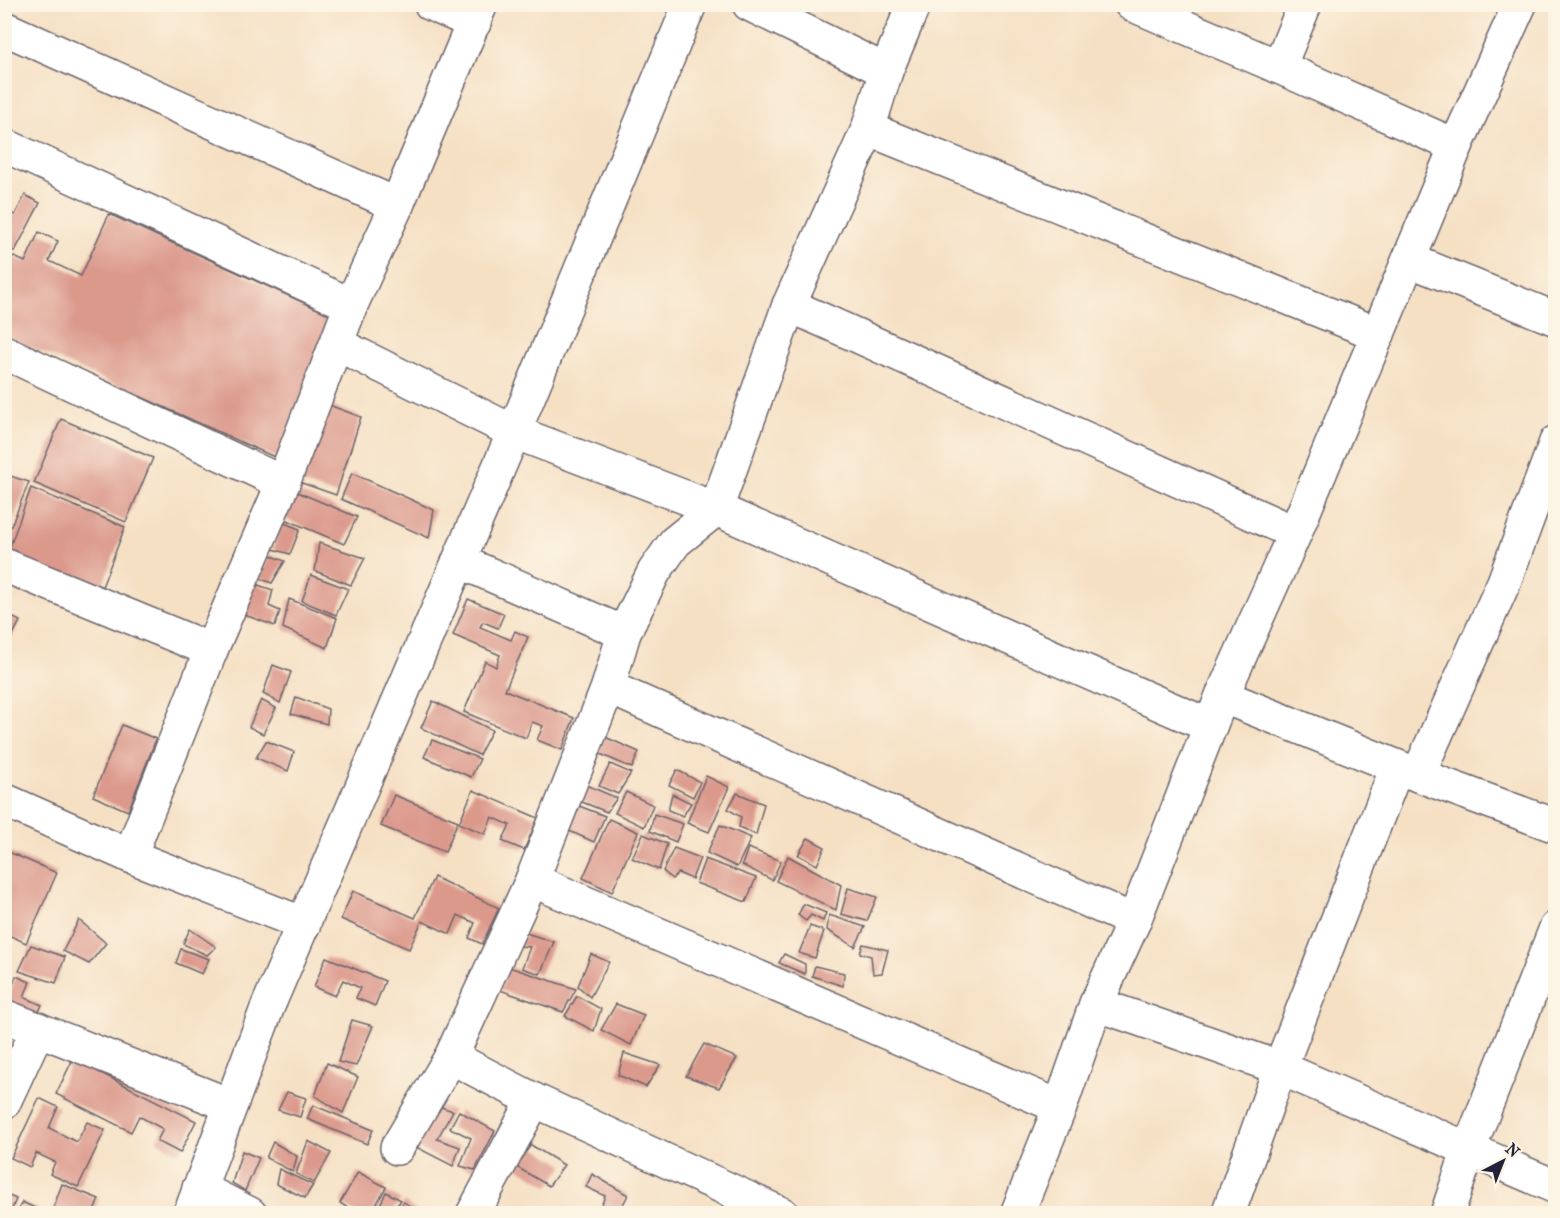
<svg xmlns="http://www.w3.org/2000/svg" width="1560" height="1218" viewBox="0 0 1560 1218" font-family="'IM FELL French Canon',serif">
<rect width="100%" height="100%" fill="#fcf5e5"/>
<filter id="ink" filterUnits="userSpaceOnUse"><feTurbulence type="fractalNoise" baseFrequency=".0167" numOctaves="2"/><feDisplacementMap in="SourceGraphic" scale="12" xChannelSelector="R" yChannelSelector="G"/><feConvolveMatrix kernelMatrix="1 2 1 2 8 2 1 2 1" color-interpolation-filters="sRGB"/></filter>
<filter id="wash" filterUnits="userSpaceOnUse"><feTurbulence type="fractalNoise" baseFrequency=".008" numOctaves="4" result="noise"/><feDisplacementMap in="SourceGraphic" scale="24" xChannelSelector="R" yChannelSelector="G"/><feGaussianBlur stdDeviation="1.35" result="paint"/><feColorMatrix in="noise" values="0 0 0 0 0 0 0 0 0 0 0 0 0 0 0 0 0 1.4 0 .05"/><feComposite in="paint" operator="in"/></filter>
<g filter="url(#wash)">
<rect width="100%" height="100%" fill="#f5e0c4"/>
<g id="blocks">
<g fill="#db998c">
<path d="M 25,195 L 40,203 L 15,251 L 4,247 L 4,210 L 15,215 Z"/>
<path d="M 109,214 L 344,321 L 281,460 L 4,335 L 4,252 L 25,262 L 39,232 L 58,241 L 49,261 L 81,276 Z"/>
<path d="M 329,405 L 361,417 L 336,495 L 299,482 Z"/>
<path d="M 61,419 L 153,458 L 126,522 L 34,483 Z"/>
<path d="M 352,473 L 434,510 L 429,538 L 341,499 Z"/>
<path d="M 4,474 L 29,482 L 5,541 L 4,541 Z"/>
<path d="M 31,488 L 125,527 L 100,592 L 8,552 Z"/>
<path d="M 295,491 L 357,517 L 344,544 L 285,519 Z"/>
<path d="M 281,522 L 300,529 L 290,554 L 273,549 Z"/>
<path d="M 319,543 L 365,558 L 351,585 L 315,571 Z"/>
<path d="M 270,555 L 285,561 L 272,583 L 259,578 Z"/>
<path d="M 311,575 L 348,589 L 336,615 L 302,601 Z"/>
<path d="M 255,584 L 273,590 L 269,606 L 280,611 L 275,626 L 242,614 Z"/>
<path d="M 289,599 L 337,618 L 327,648 L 283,628 Z"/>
<path d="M 468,599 L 504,614 L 498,628 L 483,622 L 480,627 L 511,640 L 515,631 L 528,637 L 505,690 L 574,718 L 562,750 L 537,740 L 543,726 L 532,722 L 526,738 L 464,712 L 485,661 L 496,667 L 500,655 L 453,635 Z"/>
<path d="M 4,613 L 20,621 L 4,652 Z"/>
<path d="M 273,665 L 291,672 L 280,703 L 263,694 Z"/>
<path d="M 296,697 L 328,709 L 327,724 L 291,714 Z"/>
<path d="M 261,700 L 276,708 L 263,734 L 249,727 Z"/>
<path d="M 433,701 L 492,730 L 479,755 L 421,728 Z"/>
<path d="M 122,725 L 156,739 L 128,811 L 93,796 Z"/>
<path d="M 605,737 L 639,752 L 632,768 L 598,753 Z"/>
<path d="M 432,740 L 480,759 L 471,777 L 424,757 Z"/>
<path d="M 266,741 L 294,752 L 288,771 L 256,758 Z"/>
<path d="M 610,764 L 631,773 L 618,794 L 599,786 Z"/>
<path d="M 677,770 L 700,782 L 693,797 L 669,785 Z"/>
<path d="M 706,776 L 729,787 L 709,832 L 687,823 Z"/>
<path d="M 584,784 L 617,798 L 607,812 L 577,800 Z"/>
<path d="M 473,790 L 538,818 L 524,850 L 502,841 L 510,825 L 492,817 L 485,834 L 459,823 Z"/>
<path d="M 626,792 L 653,805 L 644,827 L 615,813 Z"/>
<path d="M 737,793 L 764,804 L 756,835 L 739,827 L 741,817 L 728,809 Z"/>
<path d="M 672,794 L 691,803 L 683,816 L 668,810 Z"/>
<path d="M 394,795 L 458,821 L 445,852 L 381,826 Z"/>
<path d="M 574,804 L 605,816 L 594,842 L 565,829 Z"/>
<path d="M 654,814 L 683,824 L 676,842 L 650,831 Z"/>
<path d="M 609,819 L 638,832 L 612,892 L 583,878 Z"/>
<path d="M 720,825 L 751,838 L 737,867 L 707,853 Z"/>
<path d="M 643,834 L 667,844 L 659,870 L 632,858 Z"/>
<path d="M 808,838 L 825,847 L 817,865 L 798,855 Z"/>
<path d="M 674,848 L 700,858 L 692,879 L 678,873 L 672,879 L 663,871 Z"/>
<path d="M 748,848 L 781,861 L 772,880 L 742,865 Z"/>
<path d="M 4,850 L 57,873 L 26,943 L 4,933 Z"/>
<path d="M 788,856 L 841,885 L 836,910 L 776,881 Z"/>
<path d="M 705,859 L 756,878 L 746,902 L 696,883 Z"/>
<path d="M 434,877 L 499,908 L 482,944 L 469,938 L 475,923 L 458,915 L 450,934 L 422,921 L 409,949 L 341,919 L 353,891 L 415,918 Z"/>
<path d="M 848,888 L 877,897 L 867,921 L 841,914 Z"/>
<path d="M 804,904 L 826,913 L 823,921 L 811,915 L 806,921 L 798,915 Z"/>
<path d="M 829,915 L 865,927 L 855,947 L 827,930 Z"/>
<path d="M 79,920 L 106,943 L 89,964 L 63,951 Z"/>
<path d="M 810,926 L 824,931 L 815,958 L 799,953 Z"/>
<path d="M 190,929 L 216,947 L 207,955 L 183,944 Z"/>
<path d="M 526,933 L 554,942 L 540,974 L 522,968 L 530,947 L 520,946 Z"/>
<path d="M 863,944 L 888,950 L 882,973 L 873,974 L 871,956 L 860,953 Z"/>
<path d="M 31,945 L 65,957 L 56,983 L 19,971 Z"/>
<path d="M 181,949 L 209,959 L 202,974 L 176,963 Z"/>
<path d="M 591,954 L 609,962 L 590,997 L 578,986 Z"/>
<path d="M 784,954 L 805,964 L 805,974 L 779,963 Z"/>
<path d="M 326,957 L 385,981 L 375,1006 L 356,998 L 360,988 L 343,980 L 335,996 L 314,987 Z"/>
<path d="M 815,966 L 844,973 L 843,986 L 812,976 Z"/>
<path d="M 509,967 L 576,989 L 563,1012 L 500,990 Z"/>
<path d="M 16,976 L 30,982 L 24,997 L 42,1005 L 36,1019 L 4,1008 Z"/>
<path d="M 577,996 L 601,1009 L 594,1031 L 565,1016 Z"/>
<path d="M 616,1004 L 644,1015 L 631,1045 L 601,1030 Z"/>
<path d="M 352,1020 L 373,1026 L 356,1066 L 338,1062 Z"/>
<path d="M 704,1044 L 737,1058 L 719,1088 L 686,1076 Z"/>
<path d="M 624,1053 L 660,1065 L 646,1087 L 618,1075 Z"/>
<path d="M 73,1059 L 196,1121 L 180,1153 L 157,1141 L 163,1129 L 139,1116 L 131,1132 L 56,1094 Z"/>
<path d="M 327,1063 L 358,1077 L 343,1113 L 315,1096 Z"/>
<path d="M 287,1092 L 306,1098 L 300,1117 L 278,1110 Z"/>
<path d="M 39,1098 L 58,1107 L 49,1128 L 77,1142 L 87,1122 L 105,1130 L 78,1187 L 50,1174 L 55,1162 L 36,1153 L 30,1167 L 11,1158 Z"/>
<path d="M 432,1104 L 453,1111 L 437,1139 L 460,1147 L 453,1166 L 416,1147 Z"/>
<path d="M 313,1105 L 373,1130 L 367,1144 L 307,1119 Z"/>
<path d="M 459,1111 L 495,1131 L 475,1170 L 460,1166 L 471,1138 L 450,1128 Z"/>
<path d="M 308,1141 L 331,1153 L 314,1183 L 296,1174 Z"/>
<path d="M 273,1142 L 297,1156 L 293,1172 L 266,1158 Z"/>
<path d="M 531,1145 L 564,1165 L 549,1186 L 515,1166 Z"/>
<path d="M 242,1151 L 259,1158 L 245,1191 L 232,1183 Z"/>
<path d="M 279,1169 L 313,1185 L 305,1198 L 276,1184 Z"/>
<path d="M 358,1172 L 386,1187 L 371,1214 L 357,1214 L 340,1203 Z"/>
<path d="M 592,1174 L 628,1195 L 618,1214 L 598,1214 L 605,1196 L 586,1187 Z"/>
<path d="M 62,1184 L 99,1199 L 93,1214 L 51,1214 Z"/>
<path d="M 386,1192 L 401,1200 L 391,1214 L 376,1214 Z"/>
<path d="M 4,1194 L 16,1199 L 10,1214 L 4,1214 Z"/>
<path d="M 22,1202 L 48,1214 L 17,1214 Z"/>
<path d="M 404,1202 L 418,1212 L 416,1214 L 395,1214 Z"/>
</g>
</g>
</g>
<g filter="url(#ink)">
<use href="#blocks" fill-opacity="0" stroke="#6c646b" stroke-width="1.5"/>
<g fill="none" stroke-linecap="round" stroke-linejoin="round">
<defs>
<g id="street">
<path d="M 431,4 L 474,23"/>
<path d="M 749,4 L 886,71"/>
<path d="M 1131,4 L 1279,67 L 1456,146"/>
<path d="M 4,28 L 397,205"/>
<path d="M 1279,67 L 1305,4"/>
<path d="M 868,129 L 1378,334"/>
<path d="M 4,145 L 351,305"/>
<path d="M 1409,260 L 1556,319"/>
<path d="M 789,305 L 1295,533"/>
<path d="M 337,344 L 514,432 L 716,509 L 1210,726"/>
<path d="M 4,352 L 283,483"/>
<path d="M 459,561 L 624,633"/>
<path d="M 4,565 L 211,650"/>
<path d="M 608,687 L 1134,921"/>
<path d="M 1222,696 L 1418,775 L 1556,826"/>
<path d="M 1418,775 L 1504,582 L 1556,442"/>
<path d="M 4,800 L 130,856 L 304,924"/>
<path d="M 130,856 L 211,650 L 283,483 L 351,305 L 397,205 L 481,4"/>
<path d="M 532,880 L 1060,1107"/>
<path d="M 1096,1004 L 1280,1068 L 1556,1187"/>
<path d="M 4,1016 L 230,1105"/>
<path d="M 451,1057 L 534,1100 L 782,1214"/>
<path d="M 4,1102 L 38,1029"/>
<path d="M 397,1148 L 451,1057 L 532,880 L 608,687 L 624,633 L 654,572 L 675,542 L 716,509 L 789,305 L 868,129 L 886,71 L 914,4"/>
<path d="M 199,1188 L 250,1214"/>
<path d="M 190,1214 L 268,1006 L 514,432 L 690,4"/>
<path d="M 473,1214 L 534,1100"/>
<path d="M 1017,1214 L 1060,1107 L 1096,1004 L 1134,921 L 1222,696 L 1295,533 L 1456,146 L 1520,4"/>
<path d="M 1228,1214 L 1280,1068 L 1397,767"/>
<path d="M 1447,1214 L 1469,1149 L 1556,928"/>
</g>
</defs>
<use href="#street" stroke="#6c646b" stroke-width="36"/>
<use href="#street" stroke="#fff" stroke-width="33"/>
</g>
</g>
<rect width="1560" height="1218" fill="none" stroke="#fcf5e5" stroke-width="24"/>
<g transform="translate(1503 1161) rotate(42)" stroke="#fcf5e5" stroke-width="4.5" paint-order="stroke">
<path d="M0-4.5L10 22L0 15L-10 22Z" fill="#22223b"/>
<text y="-9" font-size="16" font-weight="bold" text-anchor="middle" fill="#22223b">N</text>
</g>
</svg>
